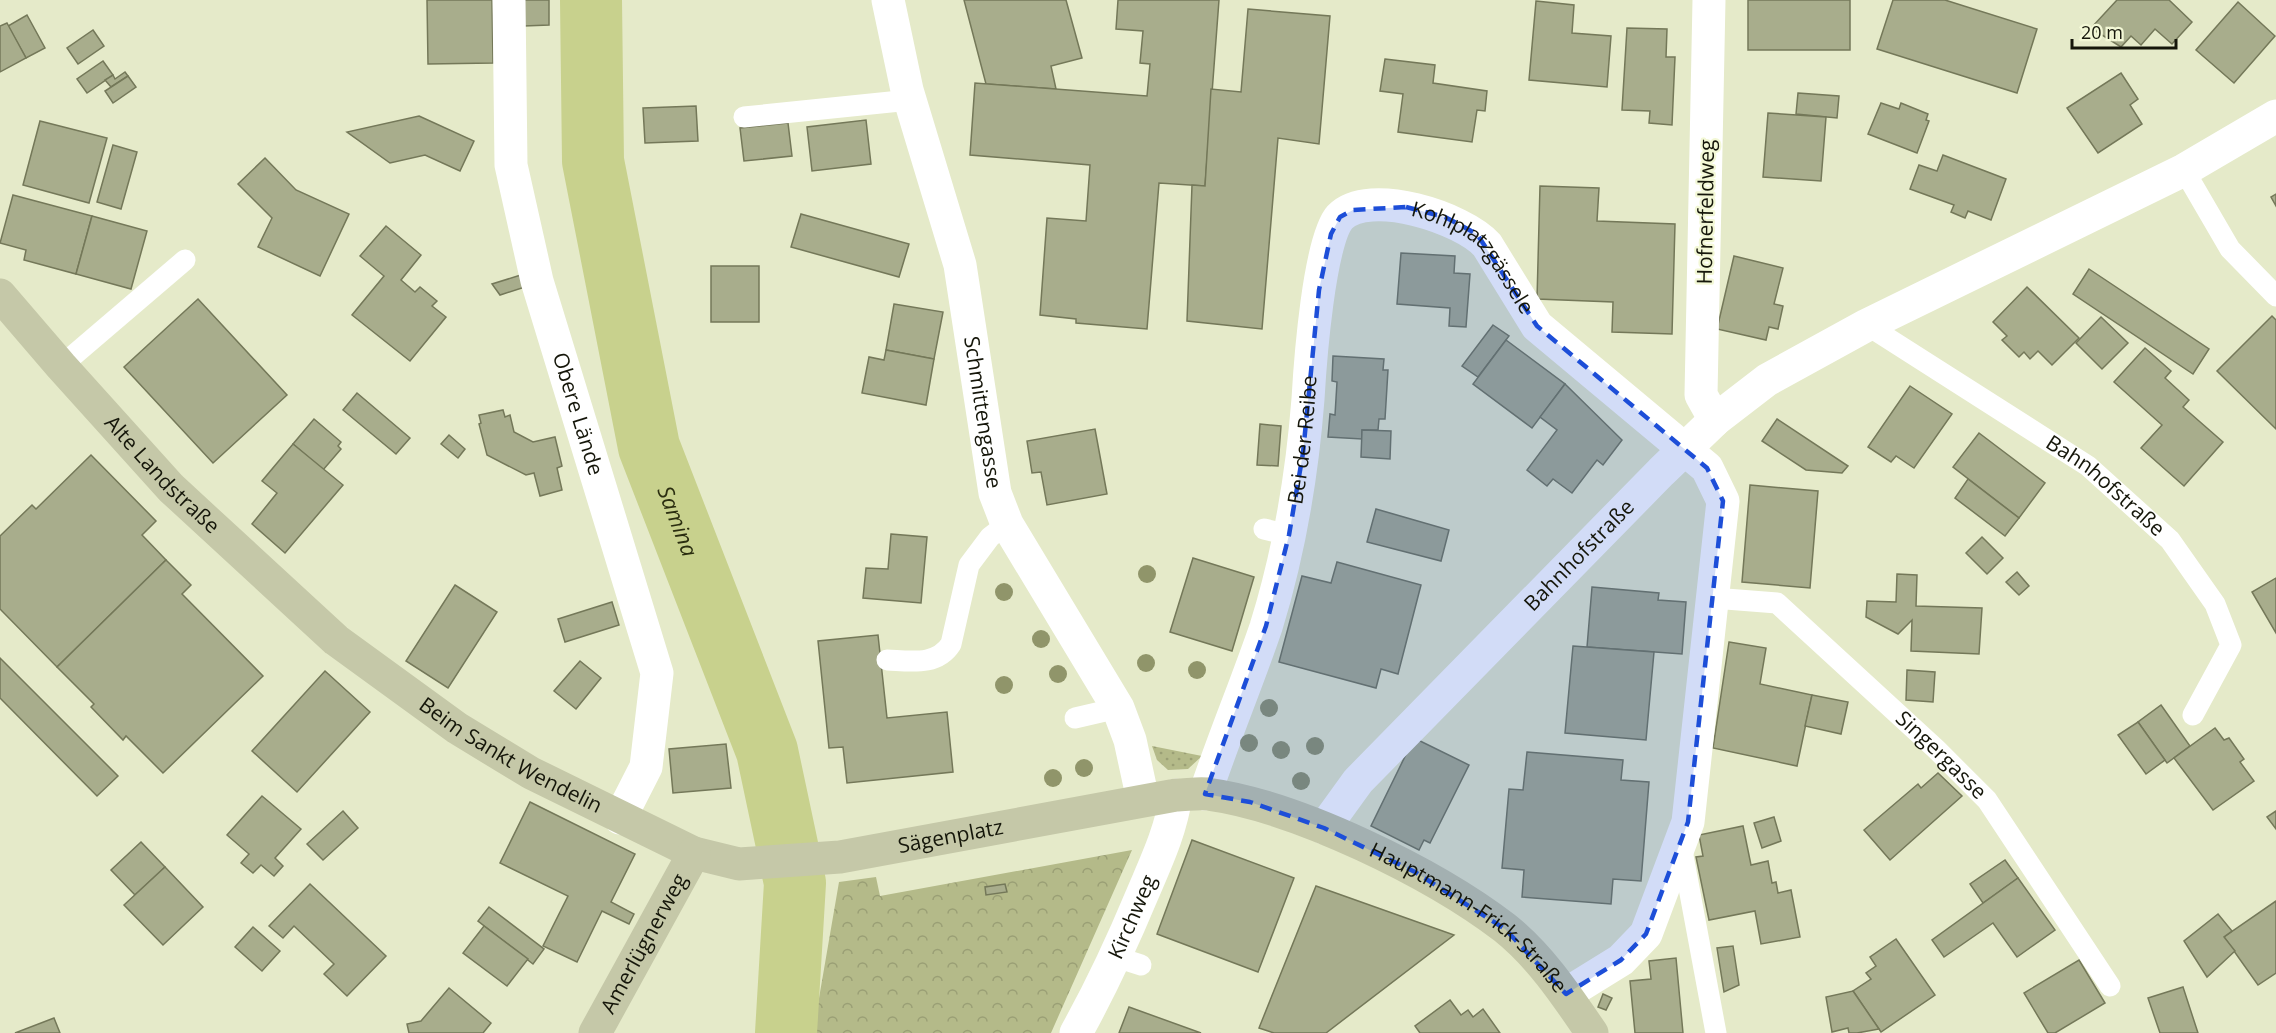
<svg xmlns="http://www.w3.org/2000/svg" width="2276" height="1033" viewBox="0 0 2276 1033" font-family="'Open Sans',sans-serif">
<defs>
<pattern id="grass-dots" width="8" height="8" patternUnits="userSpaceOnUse" patternTransform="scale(1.5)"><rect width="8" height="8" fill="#b4ba89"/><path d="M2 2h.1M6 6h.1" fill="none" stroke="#9a9f75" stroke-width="1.8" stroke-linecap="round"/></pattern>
<pattern id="park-crowns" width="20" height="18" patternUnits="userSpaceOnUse" patternTransform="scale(1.5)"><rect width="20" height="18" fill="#b4ba89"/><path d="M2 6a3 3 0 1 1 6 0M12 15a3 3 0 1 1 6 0" fill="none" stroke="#9a9f75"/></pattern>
</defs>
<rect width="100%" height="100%" fill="#e5eac9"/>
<path fill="url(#grass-dots)" d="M 1152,746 L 1202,756 L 1188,769 L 1168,770 L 1157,760 Z"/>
<path fill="url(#park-crowns)" d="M 1132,850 L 1051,1033 L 813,1033 L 839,882 L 876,877 L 880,896 Z"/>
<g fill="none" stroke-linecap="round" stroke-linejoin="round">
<path stroke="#c8d18d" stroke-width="62" id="s1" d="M 591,0 L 593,161 L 649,447 L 767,751 L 795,883 L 786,1033"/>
</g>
<g fill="#a8ad8c" stroke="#747859" stroke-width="1.5">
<path d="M 427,0 L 492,0 L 493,63 L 428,64 Z"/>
<path d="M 523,0 L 549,0 L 549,25 L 524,26 Z"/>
<path d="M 964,0 L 1066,0 L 1082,58 L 1051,66 L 1056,89 L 986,84 Z"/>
<path d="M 1118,0 L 1219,0 L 1205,186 L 1159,183 L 1147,329 L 1076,323 L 1076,319 L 1040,315 L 1047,218 L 1086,221 L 1090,165 L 970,155 L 975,83 L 1147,96 L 1150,64 L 1140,63 L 1143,31 L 1116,29 Z"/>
<rect x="1748" y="0" width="102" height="50"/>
<path d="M 1893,0 L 1945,0 L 2037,29 L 2017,93 L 1877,49 Z"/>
<path d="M 2117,0 L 2169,0 L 2192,22 L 2172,44 L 2155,29 L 2141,45 L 2131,36 L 2121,47 L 2091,28 Z"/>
<path d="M 1536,1 L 1574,5 L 1572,33 L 1611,36 L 1607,87 L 1529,80 Z"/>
<path d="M 2238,2 L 2275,36 L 2234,83 L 2196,50 Z"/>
<path d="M 1248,9 L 1330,16 L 1319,144 L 1278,138 L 1262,329 L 1187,321 L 1192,185 L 1205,186 L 1211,89 L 1241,92 Z"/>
<path d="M 27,15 L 45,48 L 26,58 L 8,26 Z"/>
<path d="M 7,23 L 26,58 L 0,72 L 0,26 Z"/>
<path d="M 1627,28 L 1667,29 L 1666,57 L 1675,57 L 1672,125 L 1649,123 L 1650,111 L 1622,110 Z"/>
<path d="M 93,30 L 104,46 L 78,64 L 67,48 Z"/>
<path d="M 1385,59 L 1435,65 L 1433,83 L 1487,91 L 1485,111 L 1477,110 L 1472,142 L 1398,132 L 1403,94 L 1380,91 Z"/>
<path d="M 103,61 L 113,75 L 87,93 L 77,79 Z"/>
<path d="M 125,72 L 128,76 L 111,87 L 105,80 L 113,75 L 115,79 Z"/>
<path d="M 2121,73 L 2138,99 L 2130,105 L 2142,124 L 2098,153 L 2067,108 Z"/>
<path d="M 128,76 L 136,87 L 113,103 L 105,91 Z"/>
<path d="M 1798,93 L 1839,96 L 1837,118 L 1796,114 Z"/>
<path d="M 1881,103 L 1899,109 L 1901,103 L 1928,114 L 1926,120 L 1929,121 L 1917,153 L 1868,134 Z"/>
<path d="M 696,106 L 698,141 L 645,143 L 643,108 Z"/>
<path d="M 1768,113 L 1826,117 L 1821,181 L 1763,177 Z"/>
<path d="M 419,116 L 474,141 L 460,171 L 425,155 L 390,163 L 347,132 Z"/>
<path d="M 866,120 L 871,164 L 812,171 L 807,127 Z"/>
<path d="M 40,121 L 107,138 L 89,203 L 23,185 Z"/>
<path d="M 788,123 L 792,156 L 744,161 L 740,128 Z"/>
<path d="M 113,145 L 137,152 L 121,209 L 97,202 Z"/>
<path d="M 1943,155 L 2006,179 L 1991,220 L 1968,211 L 1965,218 L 1951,212 L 1954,205 L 1910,189 L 1919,165 L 1937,171 Z"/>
<path d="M 265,158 L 296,190 L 349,214 L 320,276 L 258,247 L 272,218 L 238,184 Z"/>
<path d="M 1540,186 L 1599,188 L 1597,221 L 1675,224 L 1672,334 L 1612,332 L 1613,302 L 1537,299 Z"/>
<path d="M 2276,194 L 2276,206 L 2271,197 Z"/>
<path d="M 13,195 L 92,216 L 76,274 L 24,260 L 26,250 L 0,243 Z"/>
<path d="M 801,214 L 909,244 L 899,277 L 791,247 Z"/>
<path d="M 92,216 L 147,231 L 131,289 L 76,274 Z"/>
<path d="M 386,226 L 421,255 L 401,280 L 415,292 L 420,287 L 437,301 L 432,306 L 446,317 L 410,361 L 352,315 L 384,276 L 360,256 Z"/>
<path d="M 1401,253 L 1455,256 L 1454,273 L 1470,274 L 1466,327 L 1449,326 L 1450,308 L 1397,304 Z"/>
<path d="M 1734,256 L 1783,268 L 1774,304 L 1783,306 L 1778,329 L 1769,327 L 1766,340 L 1717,329 Z"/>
<rect x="711" y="266" width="48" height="56"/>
<path d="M 2089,269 L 2209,349 L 2193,374 L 2073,294 Z"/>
<path d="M 524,274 L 528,286 L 500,295 L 492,284 Z"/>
<path d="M 2027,287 L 2079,338 L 2052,365 L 2038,351 L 2030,359 L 2024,352 L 2019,357 L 2002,340 L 2007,336 L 1993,322 Z"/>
<path d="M 198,299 L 287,395 L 213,463 L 124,367 Z"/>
<path d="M 894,304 L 943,312 L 934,359 L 886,350 Z"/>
<path d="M 2272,316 L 2276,320 L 2276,429 L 2217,371 Z"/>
<path d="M 2101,317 L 2128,343 L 2102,369 L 2076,343 Z"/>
<path d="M 1493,325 L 1509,336 L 1478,377 L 1462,366 Z"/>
<path d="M 1506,340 L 1565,384 L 1532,428 L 1473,384 Z"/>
<path d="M 2145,348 L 2171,371 L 2165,378 L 2189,400 L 2183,407 L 2223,442 L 2184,486 L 2141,448 L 2162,425 L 2114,382 Z"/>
<path d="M 886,350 L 934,359 L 926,405 L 862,393 L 869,357 L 884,360 Z"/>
<path d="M 1333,356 L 1384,359 L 1383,370 L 1388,370 L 1385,419 L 1379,419 L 1378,430 L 1362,430 L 1362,439 L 1328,437 L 1330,414 L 1335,415 L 1337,382 L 1332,381 Z"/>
<path d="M 1565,384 L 1622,440 L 1603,465 L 1597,460 L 1572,493 L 1553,479 L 1547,486 L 1527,470 L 1557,430 L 1540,417 Z"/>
<path d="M 1910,386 L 1952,414 L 1914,468 L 1896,456 L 1891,462 L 1868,447 Z"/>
<path d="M 357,393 L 410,438 L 396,454 L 343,410 Z"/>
<path d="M 503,410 L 505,417 L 510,415 L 514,432 L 533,442 L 555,437 L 562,466 L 557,468 L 562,490 L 540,496 L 534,473 L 526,475 L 487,455 L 479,424 L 481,423 L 479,415 Z"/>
<path d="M 314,419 L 341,442 L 338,446 L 341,449 L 323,470 L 293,444 Z"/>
<path d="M 1777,419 L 1848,466 L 1842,473 L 1806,470 L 1762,441 Z"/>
<path d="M 1260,424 L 1281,426 L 1278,466 L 1257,465 Z"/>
<path d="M 1095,429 L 1107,494 L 1047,505 L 1041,472 L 1032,473 L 1027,441 Z"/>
<path d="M 1362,430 L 1391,431 L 1390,459 L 1361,457 Z"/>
<path d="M 1979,433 L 2045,483 L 2019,518 L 1953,467 Z"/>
<path d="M 449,435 L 465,449 L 458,458 L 441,444 Z"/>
<path d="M 293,444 L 343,485 L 285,553 L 252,524 L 277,493 L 262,481 Z"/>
<path d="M 91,455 L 156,521 L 142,535 L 166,560 L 57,667 L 0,609 L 0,536 L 32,505 L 36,509 Z"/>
<path d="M 1968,479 L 2019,518 L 2005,536 L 1955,498 Z"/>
<path d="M 1750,485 L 1818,491 L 1810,588 L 1742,582 Z"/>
<path d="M 1376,509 L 1449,530 L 1441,561 L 1367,542 Z"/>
<path d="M 891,534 L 927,537 L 921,603 L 863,598 L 866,568 L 888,569 Z"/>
<path d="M 1982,537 L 2003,558 L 1987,574 L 1966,553 Z"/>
<path d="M 1193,558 L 1254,577 L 1232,651 L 1170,632 Z"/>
<path d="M 166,560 L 191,585 L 182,594 L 263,676 L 163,773 L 126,736 L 123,740 L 91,707 L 94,704 L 57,667 Z"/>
<path d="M 1337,562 L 1421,585 L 1398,674 L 1381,669 L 1376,688 L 1279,662 L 1302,576 L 1331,583 Z"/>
<path d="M 2017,572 L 2029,586 L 2019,595 L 2006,582 Z"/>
<path d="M 1897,574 L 1917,575 L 1916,606 L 1982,608 L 1979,654 L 1911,651 L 1912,620 L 1898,634 L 1866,617 L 1867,601 L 1896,602 Z"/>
<path d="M 2276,578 L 2276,633 L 2252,592 Z"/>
<path d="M 455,585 L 497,612 L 448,688 L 406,661 Z"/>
<path d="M 1592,587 L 1659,593 L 1658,600 L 1686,602 L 1682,654 L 1587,647 Z"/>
<path d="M 612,602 L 619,625 L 565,642 L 558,619 Z"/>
<path d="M 878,635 L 887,718 L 947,712 L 953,772 L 847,783 L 843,747 L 829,748 L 818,641 Z"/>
<path d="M 1729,642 L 1766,648 L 1760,684 L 1812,695 L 1797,766 L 1713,748 Z"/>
<path d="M 1573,646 L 1654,652 L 1646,740 L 1565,733 Z"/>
<path d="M 0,658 L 118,776 L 97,796 L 0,698 Z"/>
<path d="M 580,661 L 601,678 L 576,709 L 554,691 Z"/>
<path d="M 1907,670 L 1935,672 L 1933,702 L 1906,700 Z"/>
<path d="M 325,671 L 370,712 L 297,792 L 252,751 Z"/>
<path d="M 1812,695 L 1848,702 L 1841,734 L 1805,726 Z"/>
<path d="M 2161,705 L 2190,746 L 2167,763 L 2138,722 Z"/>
<path d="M 2138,722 L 2165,760 L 2146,774 L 2118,735 Z"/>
<path d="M 2215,728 L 2224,740 L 2229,738 L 2244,759 L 2240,762 L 2254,781 L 2213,810 L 2174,758 Z"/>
<path d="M 1414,738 L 1469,765 L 1430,843 L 1424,840 L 1419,850 L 1371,826 Z"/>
<path d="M 726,744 L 731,788 L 673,793 L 669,749 Z"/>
<path d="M 1527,752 L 1623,760 L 1621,780 L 1649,782 L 1641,881 L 1613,879 L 1611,904 L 1522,897 L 1524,870 L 1502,868 L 1509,789 L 1523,790 Z"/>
<path d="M 1938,773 L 1962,796 L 1890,860 L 1864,830 L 1918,784 L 1921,788 Z"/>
<path d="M 262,796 L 301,829 L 275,858 L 283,866 L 274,876 L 261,865 L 253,873 L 241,863 L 249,854 L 227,835 Z"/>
<path d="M 530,802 L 635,854 L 611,902 L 634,914 L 629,924 L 602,911 L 577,962 L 543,946 L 568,896 L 500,863 Z"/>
<path d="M 343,811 L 358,828 L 323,860 L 307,844 Z"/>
<path d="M 2276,811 L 2276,829 L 2267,817 Z"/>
<path d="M 1774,817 L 1781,841 L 1762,848 L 1754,823 Z"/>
<path d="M 1743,826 L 1751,865 L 1768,861 L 1772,883 L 1776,882 L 1778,893 L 1791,890 L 1800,937 L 1761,944 L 1755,911 L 1709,920 L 1696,857 L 1703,856 L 1699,835 Z"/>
<path d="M 1192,840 L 1294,878 L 1258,972 L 1157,934 Z"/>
<path d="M 141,842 L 165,867 L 135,895 L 111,870 Z"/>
<path d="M 2005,860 L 2018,878 L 1983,903 L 1970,884 Z"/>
<path d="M 165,867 L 203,907 L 163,945 L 124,905 Z"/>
<path d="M 2018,878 L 2055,930 L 2017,957 L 1993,923 L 1944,957 L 1932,940 Z"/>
<path d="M 310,884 L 386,956 L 347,996 L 324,974 L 334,964 L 294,926 L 283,938 L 269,926 Z"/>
<path d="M 1005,884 L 1007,892 L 986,895 L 985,887 Z"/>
<path d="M 1316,886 L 1454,935 L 1326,1033 L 1274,1033 L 1259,1028 Z"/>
<path d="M 2276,901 L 2276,973 L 2258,985 L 2224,937 Z"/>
<path d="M 489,907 L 544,949 L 533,964 L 478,921 Z"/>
<path d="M 2218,914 L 2232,931 L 2224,937 L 2235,951 L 2207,977 L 2184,941 Z"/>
<path d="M 484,926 L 528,959 L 507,986 L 463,953 Z"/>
<path d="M 253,927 L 280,951 L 262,971 L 235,947 Z"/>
<path d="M 1896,939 L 1935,995 L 1881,1032 L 1853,991 L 1871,979 L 1866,973 L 1876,966 L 1870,957 Z"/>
<path d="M 1733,946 L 1739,985 L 1724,992 L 1717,948 Z"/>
<path d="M 1676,958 L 1683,1033 L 1635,1033 L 1630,981 L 1651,979 L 1649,961 Z"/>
<path d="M 2079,960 L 2105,1003 L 2055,1033 L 2048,1033 L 2024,993 Z"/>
<path d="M 2183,987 L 2198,1033 L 2160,1033 L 2148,998 Z"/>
<path d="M 449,988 L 491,1023 L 483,1033 L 409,1033 L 407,1024 L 421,1021 Z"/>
<path d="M 1853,991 L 1879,1029 L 1857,1033 L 1849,1033 L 1848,1028 L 1832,1032 L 1826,997 Z"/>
<path d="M 1603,994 L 1612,998 L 1606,1010 L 1598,1007 Z"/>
<path d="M 1450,1000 L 1461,1015 L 1468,1010 L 1473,1017 L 1483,1009 L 1500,1033 L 1420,1033 L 1415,1026 Z"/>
<path d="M 1129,1007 L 1201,1033 L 1119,1033 Z"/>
<path d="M 54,1018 L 60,1033 L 15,1033 Z"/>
</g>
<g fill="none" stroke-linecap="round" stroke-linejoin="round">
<g stroke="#fff" stroke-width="21">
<path d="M 744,117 L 910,100"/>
<path d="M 2184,170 L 2230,249 L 2276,296"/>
<path id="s2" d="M 1867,325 L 2088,466 L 2170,540 L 2215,604 L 2231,645 L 2193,715"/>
<path d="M 61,366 L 185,260"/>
<path d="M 1264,529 L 1289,535"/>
<path id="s3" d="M 1713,598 L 1777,603 L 1936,749 L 1987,800 L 2110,986"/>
<path d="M 887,660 C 911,661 937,666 951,644 L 969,565 L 990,537 L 1007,524"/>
<path d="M 1075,718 L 1118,708"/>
<path d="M 1681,845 L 1716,1033"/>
<path d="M 1116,957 L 1141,965"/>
</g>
<g stroke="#fff" stroke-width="33">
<path id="s4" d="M 509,0 L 511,165 L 537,281 L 657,673 L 646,767 L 620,818"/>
<path id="s5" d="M 888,0 L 907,90 L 960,265 L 995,493 L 1007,524 L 1118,708 L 1130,740 L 1143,800"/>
<path d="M 1709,0 L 1701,395 L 1715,420"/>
<path id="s6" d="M 1205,794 C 1224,737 1247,683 1266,627 C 1289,553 1302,476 1308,399 C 1310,364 1319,240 1340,217 C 1369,187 1463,218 1487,245 L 1537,326 L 1707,468 L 1723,501 L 1688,822 L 1646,934 L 1621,960 L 1566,994"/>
<path id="s7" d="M 1324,828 L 1358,781 L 1661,472 L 1715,420 L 1767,380 L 1867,325 L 2184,170 L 2276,116"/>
<path id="s8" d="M 1076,1033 C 1101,988 1122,943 1142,895 C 1156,862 1171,831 1176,795"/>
</g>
<g stroke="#c5c8a8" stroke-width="33">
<path id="s9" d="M 0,295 L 61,366 L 171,488 L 336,640 L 457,728 L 531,773 L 694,853 L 739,864 L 840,857 L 1176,795 C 1186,795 1197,793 1207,794 C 1297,806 1433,873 1505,928 C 1541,957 1566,995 1592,1033"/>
<path id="s10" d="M 595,1033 L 694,853"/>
</g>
</g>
<g fill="#90956a">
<circle cx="1147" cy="574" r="9"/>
<circle cx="1004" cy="592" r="9"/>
<circle cx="1041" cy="639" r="9"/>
<circle cx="1146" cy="663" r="9"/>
<circle cx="1197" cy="670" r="9"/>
<circle cx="1058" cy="674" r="9"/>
<circle cx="1004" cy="685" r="9"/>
<circle cx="1269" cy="708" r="9"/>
<circle cx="1249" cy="743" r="9"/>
<circle cx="1315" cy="746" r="9"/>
<circle cx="1281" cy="750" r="9"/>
<circle cx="1084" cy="768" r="9"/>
<circle cx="1053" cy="778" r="9"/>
<circle cx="1301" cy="781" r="9"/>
</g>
<path fill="#1d4ed8" fill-opacity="0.2" stroke="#1d4ed8" stroke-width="4.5" stroke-dasharray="12 8" stroke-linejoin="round" d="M 1406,207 L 1445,217 L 1477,234 L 1537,326 L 1707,468 L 1723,501 L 1688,822 L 1646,934 L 1621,960 L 1566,994 L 1505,929 L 1415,872 L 1324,828 L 1250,802 L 1205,794 L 1266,626 L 1289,535 L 1303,453 L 1319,290 L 1331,234 L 1340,217 L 1353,210 Z"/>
<g text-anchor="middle" stroke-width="4.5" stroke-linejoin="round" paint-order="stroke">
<g font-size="21" fill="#15160a" stroke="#f3f8d6">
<text transform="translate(1706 212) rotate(-89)" y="7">Hofnerfeldweg</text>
<text dy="7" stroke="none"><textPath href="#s6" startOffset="753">Kohlplatzgässele</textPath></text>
<text dy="7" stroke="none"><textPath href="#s5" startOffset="424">Schmittengasse</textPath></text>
<text dy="7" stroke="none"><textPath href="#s4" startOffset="423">Obere Lände</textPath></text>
<text dy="7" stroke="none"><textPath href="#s6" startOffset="369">Bei der Reibe</textPath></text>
<text dy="7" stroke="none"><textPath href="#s9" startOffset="242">Alte Landstraße</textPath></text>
<text dy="7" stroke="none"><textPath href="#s2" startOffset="288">Bahnhofstraße</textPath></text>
<text dy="7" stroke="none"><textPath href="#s7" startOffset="374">Bahnhofstraße</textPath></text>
<text dy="7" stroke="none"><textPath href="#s9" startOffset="692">Beim Sankt Wendelin</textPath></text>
<text dy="7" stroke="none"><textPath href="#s3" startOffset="288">Singergasse</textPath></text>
<text dy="7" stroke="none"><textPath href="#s9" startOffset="1160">Sägenplatz</textPath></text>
<text dy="7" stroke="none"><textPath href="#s8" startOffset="129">Kirchweg</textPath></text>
<text dy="7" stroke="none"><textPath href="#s9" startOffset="1714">Hauptmann-Frick-Straße</textPath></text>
<text dy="7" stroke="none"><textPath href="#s10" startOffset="102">Amerlügnerweg</textPath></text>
</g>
<g font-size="22" font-style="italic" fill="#2b2e10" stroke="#f3f8d6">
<text dy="8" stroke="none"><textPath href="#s1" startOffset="532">Samina</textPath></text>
</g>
</g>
<path d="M2072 39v9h104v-9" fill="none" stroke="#15160a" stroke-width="3"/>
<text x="2081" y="39" font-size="18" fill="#15160a" stroke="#f3f8d6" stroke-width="4.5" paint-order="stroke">20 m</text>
</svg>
